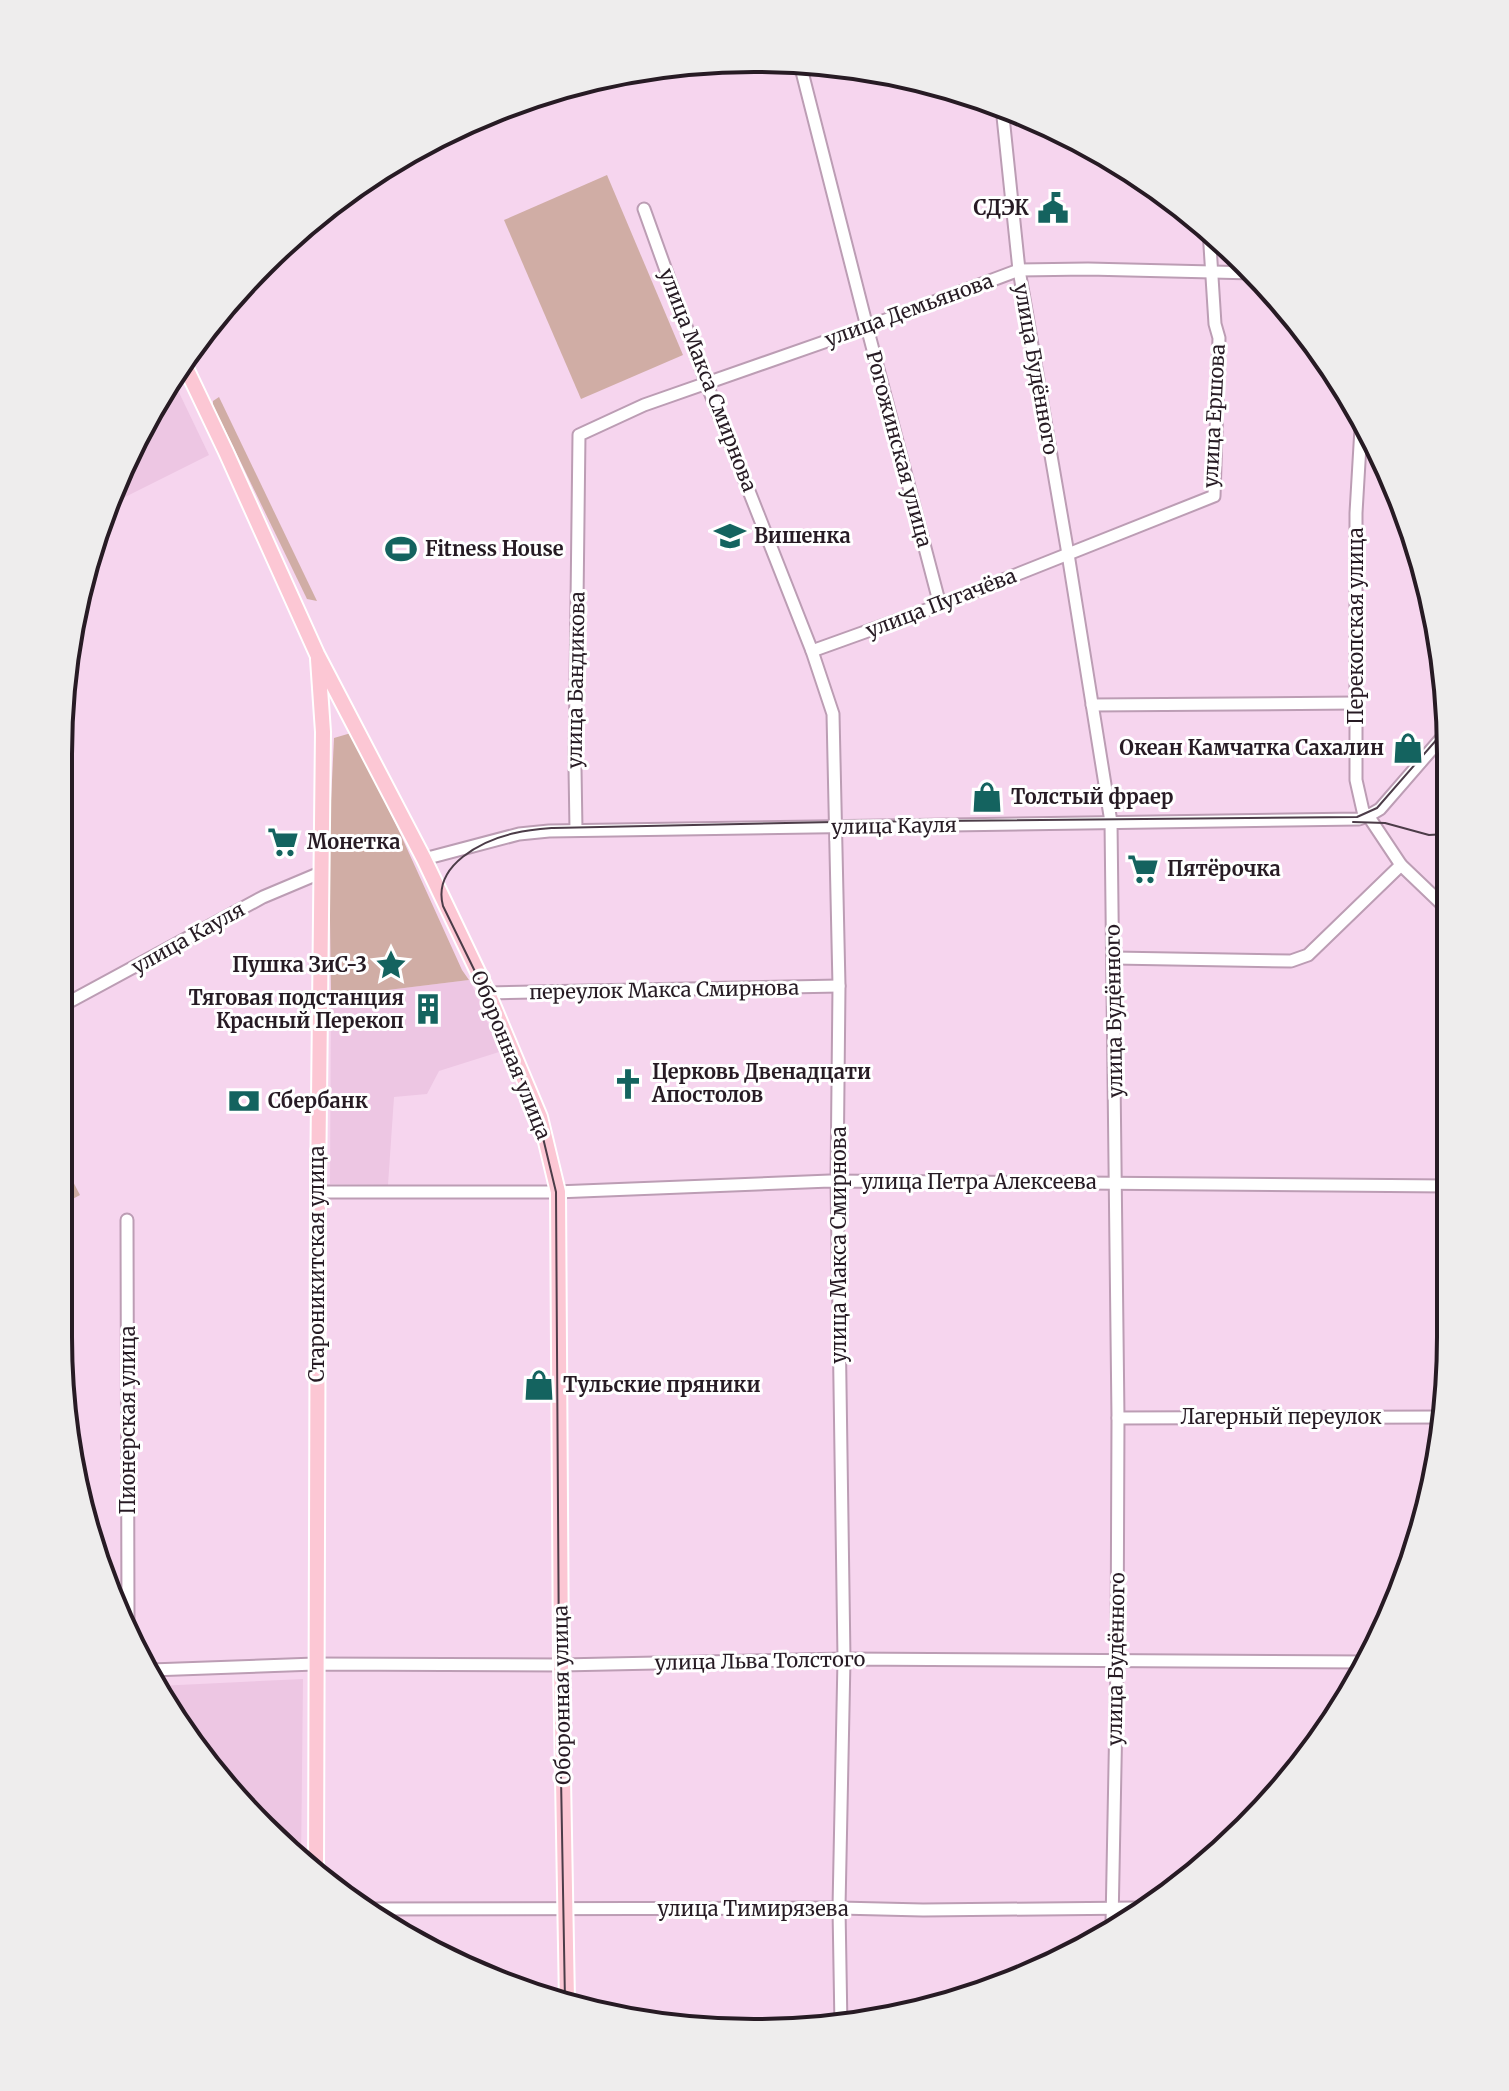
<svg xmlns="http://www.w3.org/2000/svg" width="1509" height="2091" viewBox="0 0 1509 2091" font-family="Merriweather,serif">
<rect width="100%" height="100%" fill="#f6d5ee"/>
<g fill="#edc6e3">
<path d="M 173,380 L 209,455 L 115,502 L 152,406 Z"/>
<path d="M 469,980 L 477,995 L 499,1052 L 439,1071 L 427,1094 L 394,1097 L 388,1185 L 330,1184 L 331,997 Z"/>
<path d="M 303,1679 L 301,1864 L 296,1860 L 175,1723 L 158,1686 Z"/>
</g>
<g fill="#d0ada5">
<path d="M 607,175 L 683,355 L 581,399 L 504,220 Z"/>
<path d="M 219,397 L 317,601 L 307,599 L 213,405 L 213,401 Z"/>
<path d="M 351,733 L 399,831 L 462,970 L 469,980 L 331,997 L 329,843 L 334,738 Z"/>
<path d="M 58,1153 L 80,1195 L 58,1207 Z"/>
</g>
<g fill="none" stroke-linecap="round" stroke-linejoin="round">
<defs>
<g id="minor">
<path d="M 799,60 L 867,327 L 940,605"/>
<path d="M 1002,107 L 1019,270 L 1068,554 L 1111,822 L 1118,1418 L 1117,1661 L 1112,1924"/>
<path d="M 644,209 L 706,382 L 812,651 L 833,714 L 839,986 L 837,1181 L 844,1659 L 839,1908 L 841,2027"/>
<path d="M 1361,428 L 1356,513 L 1356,780 L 1363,811 L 1371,820 L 1401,865 L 1447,909"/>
<path d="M 812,651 L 940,605 L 1214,496 L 1219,338 L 1215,324 L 1209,230"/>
<path d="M 1092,705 L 1356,703"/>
<path d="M 576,830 L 575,768 L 579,435 L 644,405 L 867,327 L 1019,270 L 1088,269 L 1254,273"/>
<path d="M 424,859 L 519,834 L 549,831 L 1359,819 L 1368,816 L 1380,809 L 1445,734"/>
<path d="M 1114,958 L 1291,961 L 1308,955 L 1401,865"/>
<path d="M 488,993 L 839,986"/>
<path d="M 58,1008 L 263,897 L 320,873"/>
<path d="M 318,1192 L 556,1192 L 830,1181 L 1448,1186"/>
<path d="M 127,1220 L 128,1619"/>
<path d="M 1118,1418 L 1444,1417"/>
<path d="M 151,1670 L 315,1664 L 561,1665 L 844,1659 L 1368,1662"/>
<path d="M 368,1909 L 839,1908 L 923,1910 L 1137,1908"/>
</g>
<g id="major">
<path d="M 185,366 L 226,452 L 317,654 L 424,859 L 488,993 L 540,1117 L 558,1192 L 561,1665 L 567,2002"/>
<path d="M 316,1874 L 318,1192 L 323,732 L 318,659"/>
</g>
</defs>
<use href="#minor" stroke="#bc9db4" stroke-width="15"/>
<use href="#major" stroke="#fff" stroke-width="18"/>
<use href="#minor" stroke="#fff" stroke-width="11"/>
<use href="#major" stroke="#fcc7d4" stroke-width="14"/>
<g stroke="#4c3c48" stroke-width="2">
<path d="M 1353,822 L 1385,823 L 1429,835 L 1446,834"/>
<path d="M 565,2001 L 559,1665 L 556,1192 L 538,1117 L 486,994 L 443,906 C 432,865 483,840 515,833 C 528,830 541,829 553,828 L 834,822 L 1357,817 L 1377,808 L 1445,730"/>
</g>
</g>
<defs>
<symbol id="civic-bare" viewBox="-9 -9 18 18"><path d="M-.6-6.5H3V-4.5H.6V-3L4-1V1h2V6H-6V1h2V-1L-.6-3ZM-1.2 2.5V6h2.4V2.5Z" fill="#14635f" stroke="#fff" stroke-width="2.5" paint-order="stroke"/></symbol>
<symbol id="school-bare" viewBox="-9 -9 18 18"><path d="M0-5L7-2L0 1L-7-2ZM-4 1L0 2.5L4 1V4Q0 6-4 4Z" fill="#14635f" stroke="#fff" stroke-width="2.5" paint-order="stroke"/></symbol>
<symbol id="stadium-bare" viewBox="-9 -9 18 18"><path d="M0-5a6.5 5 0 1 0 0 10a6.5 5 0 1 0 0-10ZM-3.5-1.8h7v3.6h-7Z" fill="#14635f" stroke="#fff" stroke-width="2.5" paint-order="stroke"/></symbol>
<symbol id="shop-bare" viewBox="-9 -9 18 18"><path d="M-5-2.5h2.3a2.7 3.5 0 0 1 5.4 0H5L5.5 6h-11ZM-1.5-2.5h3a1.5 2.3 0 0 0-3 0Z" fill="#14635f" stroke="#fff" stroke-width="2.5" paint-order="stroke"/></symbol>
<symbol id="supermarket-bare" viewBox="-9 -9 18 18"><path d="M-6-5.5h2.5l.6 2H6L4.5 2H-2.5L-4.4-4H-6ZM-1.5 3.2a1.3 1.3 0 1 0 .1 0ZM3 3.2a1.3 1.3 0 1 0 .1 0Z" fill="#14635f" stroke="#fff" stroke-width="2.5" paint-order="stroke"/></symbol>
<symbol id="sight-bare" viewBox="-9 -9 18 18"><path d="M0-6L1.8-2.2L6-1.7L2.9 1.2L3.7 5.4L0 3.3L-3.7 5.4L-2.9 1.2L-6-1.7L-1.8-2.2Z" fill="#14635f" stroke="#fff" stroke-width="2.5" paint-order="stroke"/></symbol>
<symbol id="building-bare" viewBox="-9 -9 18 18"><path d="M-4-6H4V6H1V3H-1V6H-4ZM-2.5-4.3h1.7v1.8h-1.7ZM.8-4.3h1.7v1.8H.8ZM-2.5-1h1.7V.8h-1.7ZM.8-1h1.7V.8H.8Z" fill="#14635f" stroke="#fff" stroke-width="2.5" paint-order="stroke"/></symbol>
<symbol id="church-bare" viewBox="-9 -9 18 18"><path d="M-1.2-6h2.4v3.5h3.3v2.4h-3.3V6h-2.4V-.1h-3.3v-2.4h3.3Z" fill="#14635f" stroke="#fff" stroke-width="2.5" paint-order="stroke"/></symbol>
<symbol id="bank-bare" viewBox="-9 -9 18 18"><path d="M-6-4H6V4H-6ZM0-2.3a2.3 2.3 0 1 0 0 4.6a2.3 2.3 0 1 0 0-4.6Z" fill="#14635f" stroke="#fff" stroke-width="2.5" paint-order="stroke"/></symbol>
</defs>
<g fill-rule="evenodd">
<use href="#civic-bare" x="1031" y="186" width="44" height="44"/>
<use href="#school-bare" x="708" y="514" width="44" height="44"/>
<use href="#stadium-bare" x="379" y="527" width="44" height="44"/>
<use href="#shop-bare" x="1386" y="726" width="44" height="44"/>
<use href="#shop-bare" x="965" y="775" width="44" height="44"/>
<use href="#supermarket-bare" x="261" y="820" width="44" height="44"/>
<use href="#supermarket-bare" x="1121" y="847" width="44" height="44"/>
<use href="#sight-bare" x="369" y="943" width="44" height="44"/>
<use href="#building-bare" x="406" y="987" width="44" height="44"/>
<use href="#church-bare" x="606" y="1062" width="44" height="44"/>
<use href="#bank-bare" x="222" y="1079" width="44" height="44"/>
<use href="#shop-bare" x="517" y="1363" width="44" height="44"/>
</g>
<g text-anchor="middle" stroke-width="6" stroke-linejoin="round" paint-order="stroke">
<g font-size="20" font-weight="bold" fill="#271b24" stroke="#fff" text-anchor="start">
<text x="1029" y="215" text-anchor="end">СДЭК</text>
<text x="754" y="543">Вишенка</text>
<text x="425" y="556">Fitness House</text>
<text x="1384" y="755" text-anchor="end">Океан Камчатка Сахалин</text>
<text x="1011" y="804">Толстый фраер</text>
<text x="307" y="849">Монетка</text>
<text x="1167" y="876">Пятёрочка</text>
<text x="367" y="972" text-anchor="end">Пушка ЗиС-3</text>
<text x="404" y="1005" text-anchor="end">Тяговая подстанция<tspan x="404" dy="23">Красный Перекоп</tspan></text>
<text x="652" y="1079">Церковь Двенадцати<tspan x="652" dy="23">Апостолов</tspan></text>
<text x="268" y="1108">Сбербанк</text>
<text x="563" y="1392">Тульские пряники</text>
</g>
<g font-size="20" fill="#271b24" stroke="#fff">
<text transform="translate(909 310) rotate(-20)" y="7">улица Демьянова</text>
<text transform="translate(1036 369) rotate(80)" y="7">улица Будённого</text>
<text transform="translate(708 380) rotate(69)" y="7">улица Макса Смирнова</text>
<text transform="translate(1214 416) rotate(-87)" y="7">улица Ершова</text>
<text transform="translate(899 449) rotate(75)" y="7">Рогожинская улица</text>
<text transform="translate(941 603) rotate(-21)" y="7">улица Пугачёва</text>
<text transform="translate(1356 626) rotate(-90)" y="7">Перекопская улица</text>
<text transform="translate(576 680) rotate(-89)" y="7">улица Бандикова</text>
<text transform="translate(894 826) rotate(-1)" y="7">улица Кауля</text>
<text transform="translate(188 938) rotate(-29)" y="7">улица Кауля</text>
<text transform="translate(664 990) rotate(-1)" y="7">переулок Макса Смирнова</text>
<text transform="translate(1114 1011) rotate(-91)" y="7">улица Будённого</text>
<text transform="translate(511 1055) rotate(68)" y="7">Оборонная улица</text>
<text x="979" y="1189">улица Петра Алексеева</text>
<text transform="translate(839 1245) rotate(-90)" y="7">улица Макса Смирнова</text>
<text transform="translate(317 1264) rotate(-90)" y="7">Староникитская улица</text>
<text x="1281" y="1424">Лагерный переулок</text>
<text transform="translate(128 1420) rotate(-90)" y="7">Пионерская улица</text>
<text transform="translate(1116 1659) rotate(-89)" y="7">улица Будённого</text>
<text transform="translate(760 1661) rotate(-1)" y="7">улица Льва Толстого</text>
<text transform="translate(562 1695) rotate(-91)" y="7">Оборонная улица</text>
<text x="753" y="1916">улица Тимирязева</text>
</g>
</g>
<path d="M0 0H1509V2091H0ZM754 72H755A682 682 0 0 1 1437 754V1337A682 682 0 0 1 755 2019H754A682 682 0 0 1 72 1337V754A682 682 0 0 1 754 72Z" fill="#eeeded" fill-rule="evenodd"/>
<path fill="none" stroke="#271b24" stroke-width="4" d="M754 72H755A682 682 0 0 1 1437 754V1337A682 682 0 0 1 755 2019H754A682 682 0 0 1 72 1337V754A682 682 0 0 1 754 72Z"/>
</svg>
